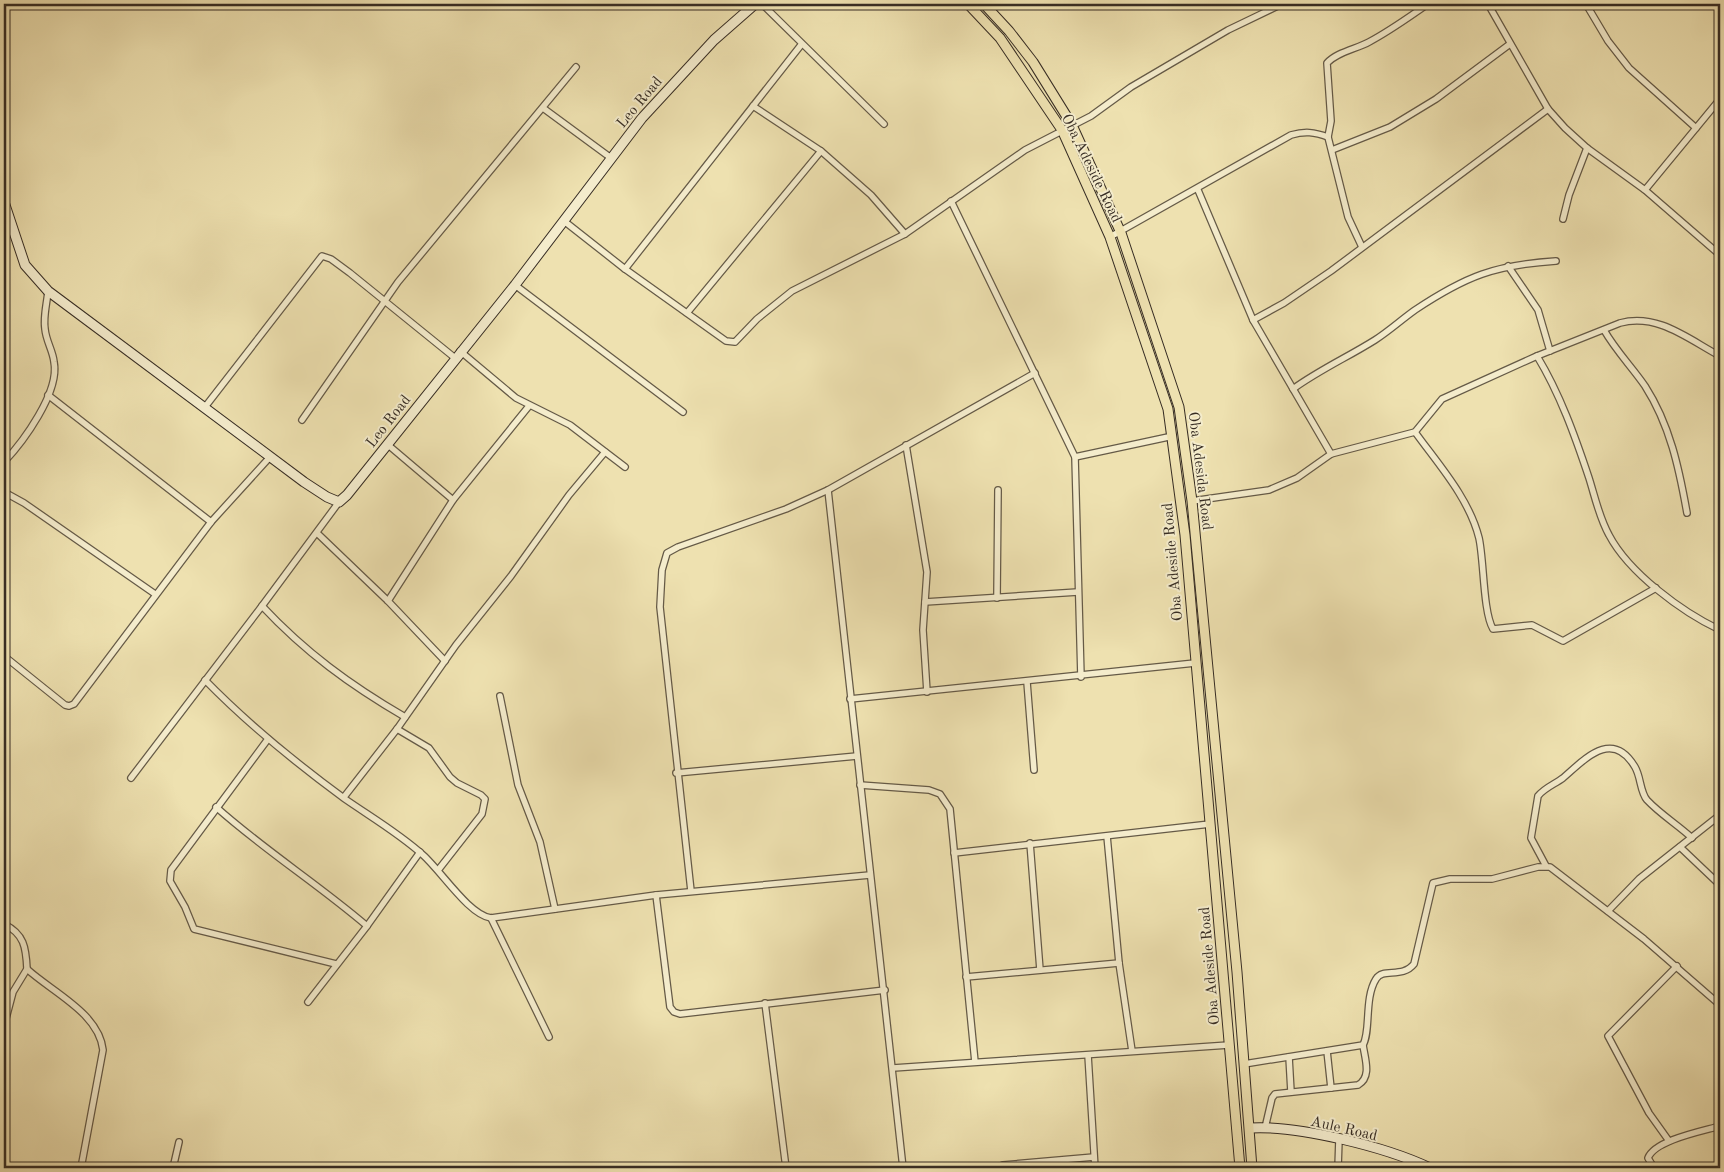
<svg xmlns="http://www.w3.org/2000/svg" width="1724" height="1172" viewBox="0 0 1724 1172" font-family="'Old Standard TT',serif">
<rect width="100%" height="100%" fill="#eee1b0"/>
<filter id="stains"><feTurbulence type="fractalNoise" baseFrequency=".004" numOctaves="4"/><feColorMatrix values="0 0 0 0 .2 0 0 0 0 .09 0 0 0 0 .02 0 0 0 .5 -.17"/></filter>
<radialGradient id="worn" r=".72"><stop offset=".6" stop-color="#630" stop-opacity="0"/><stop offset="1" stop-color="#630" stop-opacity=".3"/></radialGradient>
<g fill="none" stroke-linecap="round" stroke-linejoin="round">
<defs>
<g id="street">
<path d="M 762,4 L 884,124"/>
<path d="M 1488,4 L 1548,109 L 1565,128 L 1587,148 L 1645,190 L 1720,255"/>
<path d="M 1586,4 L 1608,41 L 1629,68 L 1696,128"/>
<path d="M 753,106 L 821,151 L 871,195 L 905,234"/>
<path d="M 543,108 L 611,158"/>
<path d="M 1332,150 L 1390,127 L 1436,99 L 1510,44"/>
<path d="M 1198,190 L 1253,320 L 1331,454"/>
<path d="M 1645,190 L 1720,99"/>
<path d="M 951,201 L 1075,457 L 1081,677"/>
<path d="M 1563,219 L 1569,195 L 1587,148"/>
<path d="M 564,221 L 625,269 L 726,341 L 735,342 L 757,319 L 792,291 L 905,234 L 1025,150 L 1091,116 L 1131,87 L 1228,30 L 1282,4"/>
<path d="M 1110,237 L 1291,135 C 1305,131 1314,132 1328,137"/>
<path d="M 1362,247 L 1348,217 L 1328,137 L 1331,121 L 1327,63 C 1337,52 1356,49 1369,42 C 1390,31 1409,17 1428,4"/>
<path d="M 1508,266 L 1538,310 L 1550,351"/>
<path d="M 625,269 L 801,45"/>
<path d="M 515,285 L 683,412"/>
<path d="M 687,313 L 821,151"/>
<path d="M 1253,320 L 1284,303 L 1331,271 L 1548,109"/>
<path d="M 1604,330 C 1616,351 1632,367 1645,386 C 1670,425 1679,468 1687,513"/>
<path d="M 460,351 L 516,398 L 570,425 L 625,467"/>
<path d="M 1537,356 C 1560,394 1575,436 1589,478 C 1595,497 1599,517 1609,535 C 1629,573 1682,612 1720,630"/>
<path d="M 1293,389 C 1319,370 1348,357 1375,340 C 1389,331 1401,320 1415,310 C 1466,276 1495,265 1556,261"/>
<path d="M 48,395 L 211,522"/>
<path d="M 205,407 L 322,256 L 331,259 L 350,273 L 455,358"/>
<path d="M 302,420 L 398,282 L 576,67"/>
<path d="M 1415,432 C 1438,464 1469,498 1479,538 C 1484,560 1483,612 1493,629 L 1532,625 L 1563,641 L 1656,588"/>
<path d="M 387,444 L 453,500"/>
<path d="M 906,445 L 927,572 L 923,630 L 927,692"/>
<path d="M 1075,457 L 1173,436"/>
<path d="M 4,462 C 23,442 60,392 54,362 C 53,351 46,341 45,329 C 43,317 47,303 48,291"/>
<path d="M 828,490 L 903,1168"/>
<path d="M 4,492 L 24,503 L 155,594"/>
<path d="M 1192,501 L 1269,490 L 1297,478 L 1331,454 L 1415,432 L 1442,399 L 1537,356 L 1620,323 C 1658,313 1688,339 1720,356"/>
<path d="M 317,533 L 388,601 L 445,661"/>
<path d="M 997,598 L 998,490"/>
<path d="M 388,601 L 453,500 L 529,406"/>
<path d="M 925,602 L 1078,592"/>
<path d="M 262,606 L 339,502"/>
<path d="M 4,656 L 65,705 L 69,706 L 74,704 L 211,522 L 270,457"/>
<path d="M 205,680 C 248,724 296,763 345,799 C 371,817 400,834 423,855 C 442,872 469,915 491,918 L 656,895 L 870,875"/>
<path d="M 1027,682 L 1034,770"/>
<path d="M 500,696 L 518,785 L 540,842 L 555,909"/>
<path d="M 850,699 L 1195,663"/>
<path d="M 397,729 L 429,748 L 450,777 L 457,783 L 481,795 L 485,799 L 482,814 L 439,869"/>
<path d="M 268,739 L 171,870 L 170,881 L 185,907 L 194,929 L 336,964"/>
<path d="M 676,773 L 857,756"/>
<path d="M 131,778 L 262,606 C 305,652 350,685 405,717"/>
<path d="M 860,785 L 929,790 L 940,794 L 950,809 L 975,1062"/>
<path d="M 344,797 L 397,729 L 456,645 L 511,576 L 569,495 L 605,452"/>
<path d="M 216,807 C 264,850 318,884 367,926"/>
<path d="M 1107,836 L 1119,963 L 1132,1051"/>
<path d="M 1030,843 L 1040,970"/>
<path d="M 1680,847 L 1720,885"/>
<path d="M 954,853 L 1210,824"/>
<path d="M 1546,866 L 1531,838 L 1538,796 C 1544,788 1555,784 1563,778 C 1584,760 1612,728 1635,767 C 1641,777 1640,792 1647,800 C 1660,814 1678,825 1692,838"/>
<path d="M 691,891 L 660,607 L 662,570 L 667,553 L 678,547 L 786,509 L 828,490 L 1035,373"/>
<path d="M 656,895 L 670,1007 L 674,1012 L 680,1014 L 885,990"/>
<path d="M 1608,911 L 1639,879 L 1720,815"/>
<path d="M 491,918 L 549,1037"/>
<path d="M 4,924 C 24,934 26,947 27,969 L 13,992 L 4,1026"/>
<path d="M 27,969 C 52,992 99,1013 103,1050 L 81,1168"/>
<path d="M 966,977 L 1119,963"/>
<path d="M 308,1002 L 367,926 L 420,852"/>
<path d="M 765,1003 L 786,1168"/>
<path d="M 1327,1051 L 1331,1088"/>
<path d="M 1088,1055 L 1095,1168"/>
<path d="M 1289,1057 L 1291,1092"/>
<path d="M 1244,1064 L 1363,1045 C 1371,1031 1364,998 1376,979 C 1383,967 1402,979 1414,964 L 1433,883 L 1450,879 L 1492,879 L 1538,867 L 1550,867 L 1644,939 L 1720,1005"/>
<path d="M 893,1068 L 1229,1045"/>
<path d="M 1265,1128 L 1272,1098 L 1275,1094 L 1358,1085 C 1372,1077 1365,1059 1363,1045"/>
<path d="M 1669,1141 L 1649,1113 L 1608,1036 L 1677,966"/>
<path d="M 1003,1165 L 1094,1157"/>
<path d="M 173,1168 L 179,1142"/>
<path d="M 1338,1168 L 1339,1139"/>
<path d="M 1654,1168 L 1648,1158 C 1655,1140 1703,1131 1720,1126"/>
</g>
<g id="secondary">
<path d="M 4,202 L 25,265 L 48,291 L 304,482 L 327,497 L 339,502 L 347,495 L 515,285 L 642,118 L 714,40 L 755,4"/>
<path d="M 1250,1128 C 1298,1125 1386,1147 1430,1168"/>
</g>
<g id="primary">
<path d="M 968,4 L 1000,38 L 1062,130 L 1110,237 L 1168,409 L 1185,535 L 1240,1168"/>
<path d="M 984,4 L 1009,31 L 1033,62 L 1072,125 L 1121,233 L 1179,407 L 1192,501 L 1237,972 L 1252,1168"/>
</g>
</defs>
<use href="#street" stroke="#655a47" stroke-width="8"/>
<use href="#secondary" stroke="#372d24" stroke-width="11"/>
<use href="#primary" stroke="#372d24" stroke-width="11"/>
<use href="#street" stroke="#f4eccc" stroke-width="5.5"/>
<use href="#secondary" stroke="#f4eccc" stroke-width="9"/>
<use href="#primary" stroke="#eee1b0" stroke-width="9"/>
</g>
<g text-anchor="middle" stroke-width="4" stroke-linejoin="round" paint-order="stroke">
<g font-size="15" fill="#372d24" stroke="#f4eccc">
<text transform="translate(639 102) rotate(-50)" y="5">Leo Road</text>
<text transform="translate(1092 168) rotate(64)" y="5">Oba Adeside Road</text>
<text transform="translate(388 421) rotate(-52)" y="5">Leo Road</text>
<text transform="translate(1201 471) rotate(83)" y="5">Oba Adesida Road</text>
<text transform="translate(1172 562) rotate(-95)" y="5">Oba Adeside Road</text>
<text transform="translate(1209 966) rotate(-95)" y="5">Oba Adeside Road</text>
<text transform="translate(1344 1128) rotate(13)" y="5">Aule Road</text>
</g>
</g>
<rect width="1724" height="1172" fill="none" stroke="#eee1b0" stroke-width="20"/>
<rect x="5" y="5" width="1714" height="1162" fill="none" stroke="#372d24" stroke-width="2.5"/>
<rect x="10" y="10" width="1704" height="1152" fill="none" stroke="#372d24"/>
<rect width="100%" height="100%" filter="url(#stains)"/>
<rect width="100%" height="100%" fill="url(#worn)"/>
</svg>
